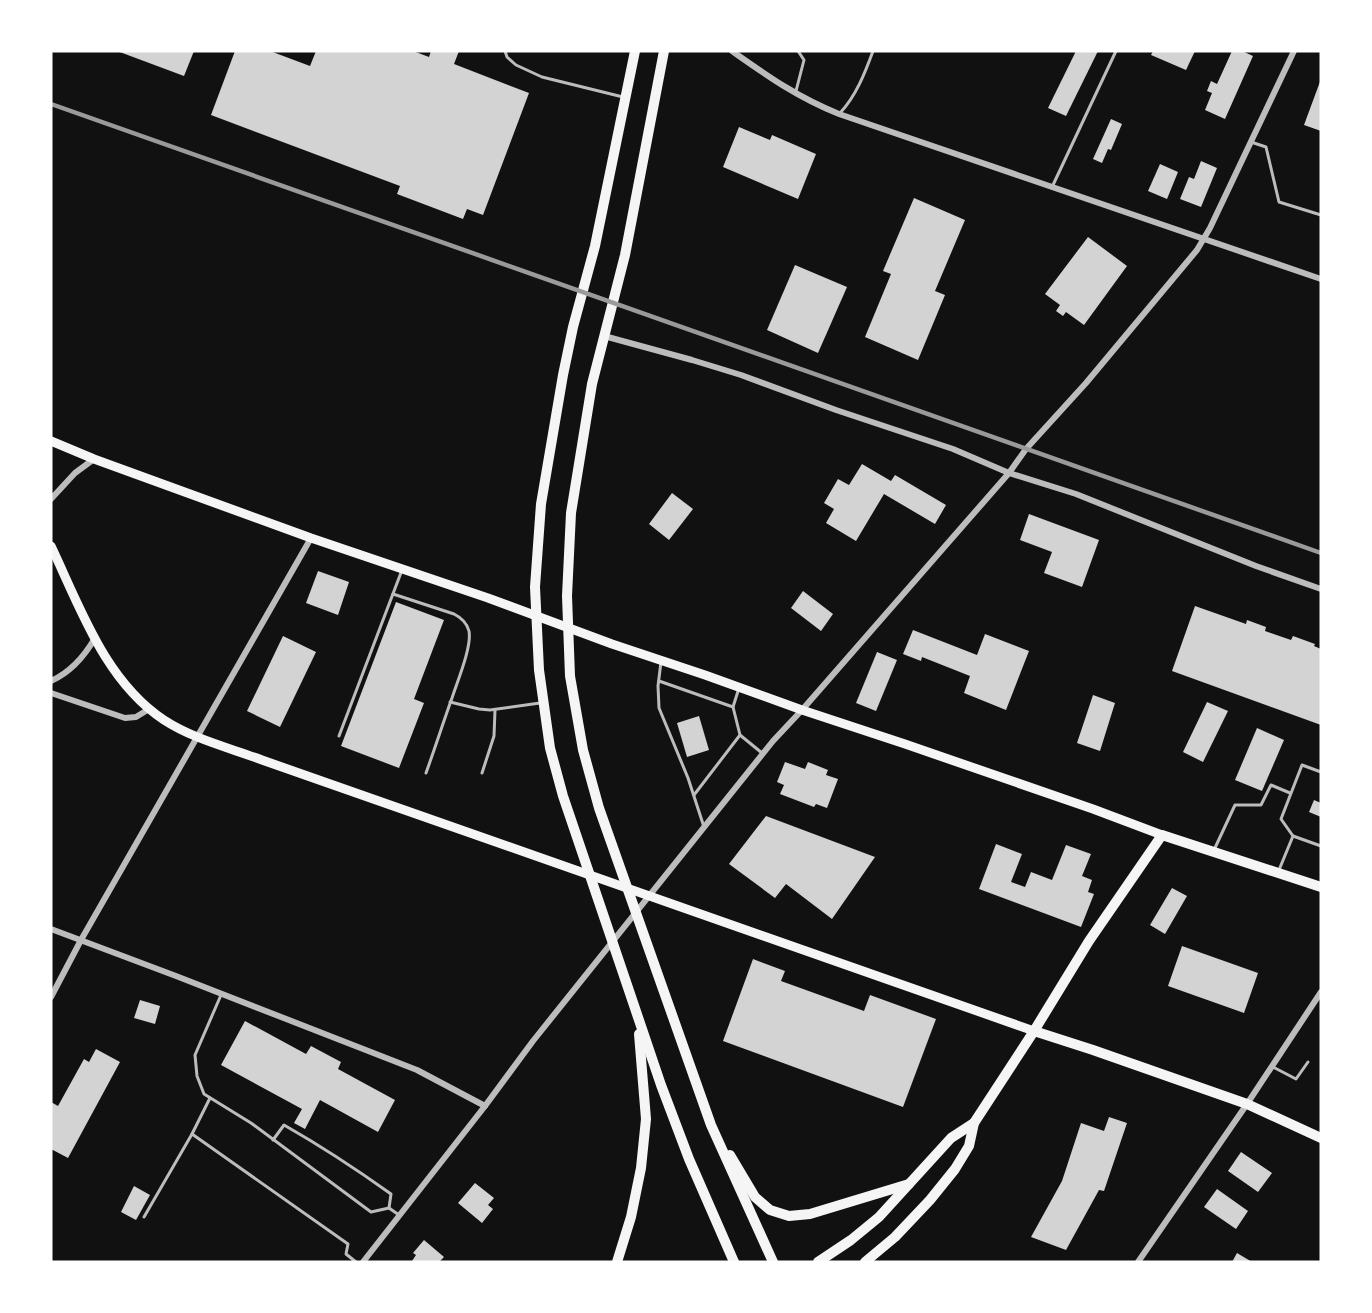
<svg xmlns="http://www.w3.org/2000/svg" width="1372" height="1313" viewBox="0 0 1372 1313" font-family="Signika,sans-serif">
<rect width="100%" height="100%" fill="#111"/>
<g fill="#d3d3d3">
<path d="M 117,51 L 194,51 L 184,76 Z"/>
<path d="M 235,51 L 270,51 L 310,66 L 316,51 L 413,51 L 429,57 L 431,51 L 459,51 L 454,64 L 529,93 L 483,215 L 467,209 L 463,219 L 397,194 L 400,186 L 211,115 Z"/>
<path d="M 1076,51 L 1098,51 L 1066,116 L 1048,108 Z"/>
<path d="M 1153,51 L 1195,51 L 1186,70 L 1151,55 Z"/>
<path d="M 1232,51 L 1242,51 L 1253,56 L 1225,119 L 1205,110 L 1212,93 L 1207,91 L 1211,81 L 1217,84 Z"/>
<path d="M 1321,79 L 1321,131 L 1304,125 Z"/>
<path d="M 1111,119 L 1122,124 L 1111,150 L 1108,149 L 1102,163 L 1093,159 Z"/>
<path d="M 739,127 L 770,140 L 772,135 L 816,154 L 798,199 L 723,167 Z"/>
<path d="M 1201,161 L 1217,168 L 1201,207 L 1180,199 L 1189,177 L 1194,179 Z"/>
<path d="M 1160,164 L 1178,172 L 1167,199 L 1148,191 Z"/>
<path d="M 914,198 L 965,220 L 935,291 L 945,295 L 918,360 L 865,337 L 891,274 L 883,271 Z"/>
<path d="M 1088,237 L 1127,266 L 1084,325 L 1066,312 L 1063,316 L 1056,311 L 1060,305 L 1045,294 Z"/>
<path d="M 795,265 L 847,287 L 818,353 L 767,330 Z"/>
<path d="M 862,464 L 891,481 L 895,475 L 946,505 L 935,524 L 884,494 L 856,541 L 826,523 L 834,509 L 824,503 L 838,479 L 849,485 Z"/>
<path d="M 672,493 L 693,509 L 669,540 L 649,524 Z"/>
<path d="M 1029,514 L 1099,540 L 1082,587 L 1044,573 L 1052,552 L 1020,540 Z"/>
<path d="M 318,571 L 349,582 L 338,615 L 306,603 Z"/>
<path d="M 803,591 L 833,614 L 821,631 L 791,608 Z"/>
<path d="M 396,602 L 444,620 L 414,699 L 424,703 L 399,768 L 341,746 Z"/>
<path d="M 1195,606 L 1246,624 L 1247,620 L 1266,627 L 1265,631 L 1291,640 L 1293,636 L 1315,644 L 1314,646 L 1321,649 L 1321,725 L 1172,671 Z"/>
<path d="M 913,630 L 977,655 L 985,634 L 1029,651 L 1006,710 L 964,693 L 970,676 L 922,657 L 921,661 L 903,654 Z"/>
<path d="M 283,636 L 316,652 L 280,727 L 247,711 Z"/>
<path d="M 877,652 L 897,660 L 876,711 L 856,703 Z"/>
<path d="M 1093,695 L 1115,703 L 1100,751 L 1077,743 Z"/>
<path d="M 1207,702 L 1228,711 L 1203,762 L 1183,752 Z"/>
<path d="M 699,716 L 709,750 L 687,757 L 677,723 Z"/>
<path d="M 1257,728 L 1284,740 L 1262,791 L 1235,780 Z"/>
<path d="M 785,762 L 805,769 L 808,762 L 828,770 L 826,775 L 838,779 L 827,808 L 816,804 L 814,807 L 780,794 L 784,785 L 777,782 Z"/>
<path d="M 1314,800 L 1321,803 L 1321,817 L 1309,812 Z"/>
<path d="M 766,816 L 875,857 L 832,919 L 786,884 L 775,898 L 729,864 Z"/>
<path d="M 996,844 L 1022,854 L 1011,882 L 1025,887 L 1031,872 L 1052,880 L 1066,845 L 1091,854 L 1082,876 L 1092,880 L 1088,892 L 1094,894 L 1081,927 L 979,889 Z"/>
<path d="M 1172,888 L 1187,896 L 1165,934 L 1150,925 Z"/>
<path d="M 1182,946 L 1258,973 L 1244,1013 L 1168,986 Z"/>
<path d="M 753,959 L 785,971 L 781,981 L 864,1011 L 870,995 L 936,1019 L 903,1107 L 723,1041 Z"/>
<path d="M 140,1000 L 160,1006 L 155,1024 L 134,1018 Z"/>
<path d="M 245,1021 L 306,1054 L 311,1046 L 341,1062 L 338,1069 L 395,1100 L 378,1132 L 320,1100 L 305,1129 L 294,1123 L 302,1109 L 221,1065 Z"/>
<path d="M 96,1049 L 120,1062 L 68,1158 L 51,1149 L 51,1102 L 58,1106 L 84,1059 L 89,1062 Z"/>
<path d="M 1109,1117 L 1127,1123 L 1104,1191 L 1099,1190 L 1066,1250 L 1031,1237 L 1062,1181 L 1081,1123 L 1104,1131 Z"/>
<path d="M 1241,1152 L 1272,1173 L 1258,1192 L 1228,1171 Z"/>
<path d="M 475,1183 L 494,1198 L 488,1205 L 493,1209 L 482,1223 L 458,1203 Z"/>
<path d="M 134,1186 L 150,1195 L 136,1220 L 121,1212 Z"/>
<path d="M 1217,1189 L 1248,1211 L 1236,1229 L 1204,1207 Z"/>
<path d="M 424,1240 L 444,1257 L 439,1262 L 413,1262 L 412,1261 L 416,1255 L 413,1253 Z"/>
<path d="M 1237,1253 L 1252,1262 L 1232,1262 Z"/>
</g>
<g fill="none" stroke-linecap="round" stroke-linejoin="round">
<g stroke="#bcbcbc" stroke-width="3">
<path d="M 505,51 L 507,57 L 516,65 L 542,77 L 623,97"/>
<path d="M 796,91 L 804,60 L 798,51"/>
<path d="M 840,113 C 856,96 865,73 873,51"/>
<path d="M 1251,142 L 1266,147 L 1279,202 L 1321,215"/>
<path d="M 1053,185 L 1116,51"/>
<path d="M 393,594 L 454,614 C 462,618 467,623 469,631 C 472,647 457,682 452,698 C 443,723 435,748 426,773"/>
<path d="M 661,662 L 658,686 L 659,708 L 688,778 L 704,827"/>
<path d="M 659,681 L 733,707 L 740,735 L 694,795"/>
<path d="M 450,702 L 479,709 L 490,710 L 540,703"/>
<path d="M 733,707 L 739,688"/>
<path d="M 740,735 L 762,753"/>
<path d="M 339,736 L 402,570"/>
<path d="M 482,773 L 494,736 L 495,710"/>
<path d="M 1293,836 L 1281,819 L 1302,765 L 1321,772"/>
<path d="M 1214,850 L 1235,805 L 1261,805 L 1271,785 L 1290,793"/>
<path d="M 1279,870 L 1293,836 L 1321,846"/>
<path d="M 221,995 L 195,1055 L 197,1076 L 204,1094 L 251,1123 L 371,1212 L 389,1208 L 399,1215"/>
<path d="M 1273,1067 L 1296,1079 L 1308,1062"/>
<path d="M 210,1098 L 192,1134 L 348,1244 L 346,1254 L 356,1262"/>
<path d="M 273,1140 L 284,1125 C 321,1146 356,1169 391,1194 L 389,1208"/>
<path d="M 144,1217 L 192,1134"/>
</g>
<g stroke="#bcbcbc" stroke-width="6">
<path d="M 732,51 C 769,77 797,97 839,114 L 1321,279"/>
<path d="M 604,336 L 692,360 L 741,375 L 836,410 L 953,449 L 1009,473 L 1076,494 L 1256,566 L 1321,589"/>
<path d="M 51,499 L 75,473 L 94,459"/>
<path d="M 51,681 C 71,672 84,657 95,638"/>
<path d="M 51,693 L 125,718 L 136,717 L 149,709"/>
<path d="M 51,929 L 176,976 L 417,1070 L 485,1106"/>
<path d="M 51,997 L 81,940 L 311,538"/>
<path d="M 363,1262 L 485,1106 L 533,1041 L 773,741 L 802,710 L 1009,473 L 1026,449 L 1086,383 L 1197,250 L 1210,228 L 1294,51"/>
<path d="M 1138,1262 L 1247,1104 L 1321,992"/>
</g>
<g stroke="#f5f5f5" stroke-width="9">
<path d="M 51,441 L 94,459 L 311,538 L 488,598 L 612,644 L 705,675 L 802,710 L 905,744 L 1093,809 L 1162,835"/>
<path d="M 51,546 C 80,607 105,681 164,720 C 193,739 230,748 262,760 L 1034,1031"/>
</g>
<g stroke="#f5f5f5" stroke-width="10">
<path d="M 1034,1031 L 1093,1050 L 1247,1104 L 1321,1138"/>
<path d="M 818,1262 L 851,1240 L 879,1217 L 951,1138 L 974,1123"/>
<path d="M 865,1262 L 895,1237 L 930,1200 L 955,1169 L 969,1146 L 974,1123 L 1034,1031 L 1089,941 L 1162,835 L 1321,887"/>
</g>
<g stroke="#f5f5f5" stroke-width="10">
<path d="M 635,51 L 595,246 L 573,327 L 563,375 L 541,504 L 535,587 L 539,670 L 550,748 L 563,796 L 661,1085 L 689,1159 L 734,1262"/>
<path d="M 664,51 L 625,255 L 592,384 L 571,513 L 567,596 L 570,676 L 583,750 L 599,808 L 711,1125 L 773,1262"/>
<path d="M 730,1155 L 755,1197 L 770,1210 L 789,1216 L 810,1214 L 909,1184"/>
<path d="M 617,1262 L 631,1217 L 641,1168 L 646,1119 L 639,1034"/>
</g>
<path stroke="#9a9a9a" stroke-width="4.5" d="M 51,104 L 1321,553"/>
</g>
<rect width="1372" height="1313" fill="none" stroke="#ffffff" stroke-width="105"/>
</svg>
